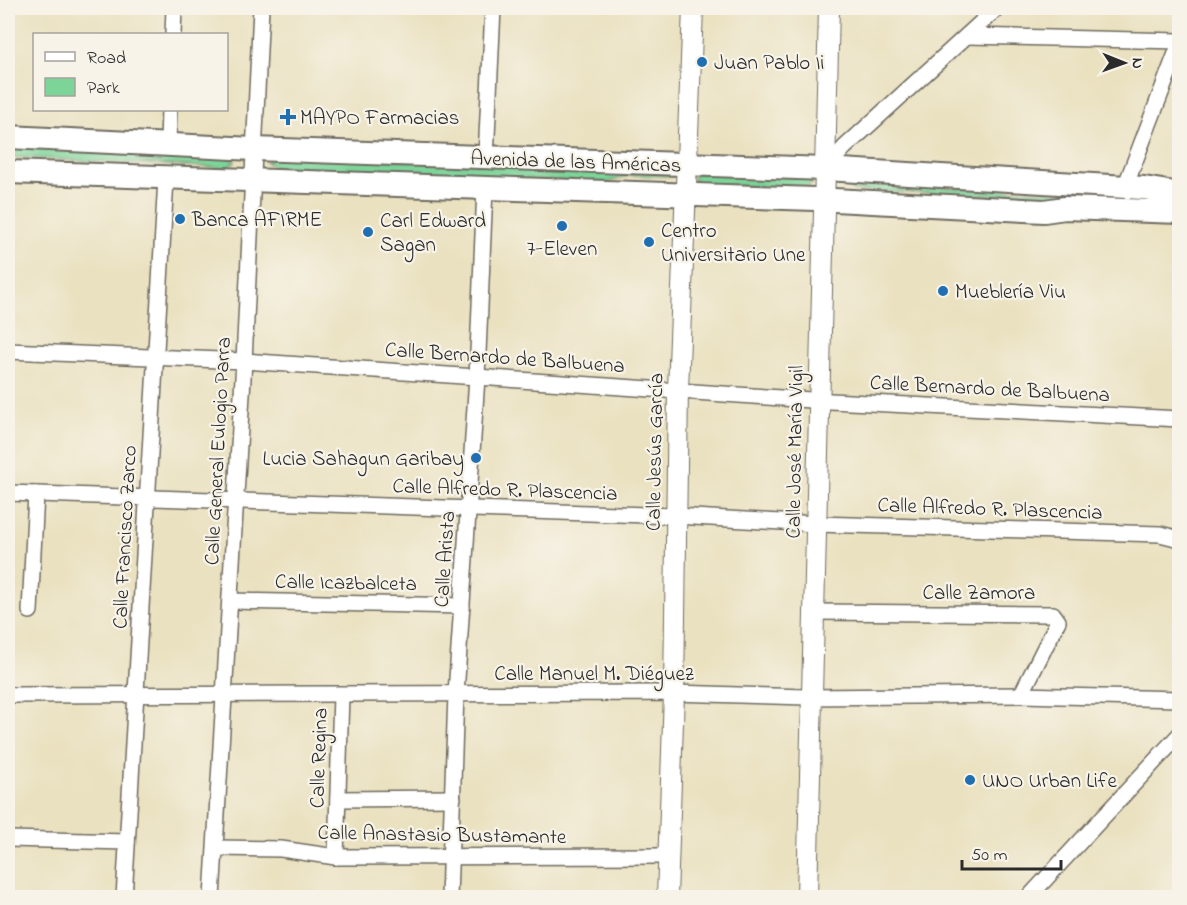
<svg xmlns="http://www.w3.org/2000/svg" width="1187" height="905" viewBox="0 0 1187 905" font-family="'Indie Flower',sans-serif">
<rect width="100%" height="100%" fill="#f7f3e8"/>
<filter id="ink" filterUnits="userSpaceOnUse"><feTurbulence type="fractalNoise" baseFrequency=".0167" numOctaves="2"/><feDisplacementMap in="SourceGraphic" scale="12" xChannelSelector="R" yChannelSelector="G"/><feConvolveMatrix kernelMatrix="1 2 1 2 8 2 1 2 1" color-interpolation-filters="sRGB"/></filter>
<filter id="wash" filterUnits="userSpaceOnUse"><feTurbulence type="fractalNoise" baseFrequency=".008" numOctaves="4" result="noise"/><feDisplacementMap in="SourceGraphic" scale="24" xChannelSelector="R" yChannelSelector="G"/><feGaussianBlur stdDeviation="1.35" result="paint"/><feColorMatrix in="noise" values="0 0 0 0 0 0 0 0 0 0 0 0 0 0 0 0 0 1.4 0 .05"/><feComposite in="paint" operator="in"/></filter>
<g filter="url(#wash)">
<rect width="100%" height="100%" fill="#eae1c0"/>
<g fill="#7cd499" stroke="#548062" stroke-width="1.5">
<path d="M 8,144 L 227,155 L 235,162 L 226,168 L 8,157 Z"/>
<path d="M 276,155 L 672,172 L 673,176 L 629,175 L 607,183 L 276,168 L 266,162 Z"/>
<path d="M 696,173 L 806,177 L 813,183 L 806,188 L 697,185 L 693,179 Z"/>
<path d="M 853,184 L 1158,195 L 1158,200 L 853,191 L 850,187 Z"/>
</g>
</g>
<g filter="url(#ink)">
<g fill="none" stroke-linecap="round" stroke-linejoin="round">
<defs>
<g id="minor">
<path d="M 173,34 L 174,8"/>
<path d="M 967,36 L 1180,41"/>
<path d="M 168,144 L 169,110"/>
<path d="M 486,158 L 493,8"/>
<path d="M 825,169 L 845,147 L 997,8"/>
<path d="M 1125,187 L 1180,43"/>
<path d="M 8,351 L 244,361 L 811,400 L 1180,419"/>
<path d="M 8,493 L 676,516 L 816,524 L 1160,534 L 1180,539"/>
<path d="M 230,601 L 462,606"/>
<path d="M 30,611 L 36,494"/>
<path d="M 814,612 L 1053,614 L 1058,621 L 1021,695"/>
<path d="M 8,695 L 674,693 L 807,697 L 1021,695 L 1180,699"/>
<path d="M 338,799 L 453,798"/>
<path d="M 8,839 L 127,842"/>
<path d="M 216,848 L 281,849 L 336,857 L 668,856"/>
<path d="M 336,857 L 341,695"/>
<path d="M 124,898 L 166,179"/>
<path d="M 212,898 L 244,361 L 261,8"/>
<path d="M 449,898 L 456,694 L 477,377 L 485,188"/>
<path d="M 1028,898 L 1180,734"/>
</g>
<g id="tertiary">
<path d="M 667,898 L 674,693 L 678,390 L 693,8"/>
<path d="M 807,898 L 829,8"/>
</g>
<g id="secondary">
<path d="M 8,137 L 254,149 L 825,169 L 1144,188 L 1180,194"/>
<path d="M 8,172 L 815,199 L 1044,211 L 1065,208 L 1180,212"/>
</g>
</defs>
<use href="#minor" stroke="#6e6b5f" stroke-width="18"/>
<use href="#tertiary" stroke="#6e6b5f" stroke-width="22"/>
<use href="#secondary" stroke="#6e6b5f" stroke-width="26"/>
<use href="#minor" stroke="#fff" stroke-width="15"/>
<use href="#tertiary" stroke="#fff" stroke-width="20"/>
<use href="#secondary" stroke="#fff" stroke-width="22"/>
</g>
</g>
<g fill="#1f6fb2" stroke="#f7f3e8" stroke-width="2">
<circle cx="702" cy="62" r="6"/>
<path d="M285 108h6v6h6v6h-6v6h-6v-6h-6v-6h6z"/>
<circle cx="180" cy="219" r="6"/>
<circle cx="562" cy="226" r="6"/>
<circle cx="368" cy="232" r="6"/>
<circle cx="649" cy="242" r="6"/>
<circle cx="943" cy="291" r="6"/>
<circle cx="476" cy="458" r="6"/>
<circle cx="970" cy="780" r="6"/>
</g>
<g text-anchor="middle" stroke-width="4.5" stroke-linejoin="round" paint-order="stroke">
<g font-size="21" fill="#2b2b2b" stroke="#f7f3e8" text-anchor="start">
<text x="714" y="69">Juan Pablo Ii</text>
<text x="300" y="124">MAYPO Farmacias</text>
<text x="192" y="226">Banca AFIRME</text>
<text x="380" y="227">Carl Edward<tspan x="380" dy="24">Sagan</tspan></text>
<text x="661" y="237">Centro<tspan x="661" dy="24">Universitario Une</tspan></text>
<text x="562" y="255" text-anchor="middle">7-Eleven</text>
<text x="955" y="298">Mueblería Viu</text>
<text x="464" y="465" text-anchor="end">Lucia Sahagun Garibay</text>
<text x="982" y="787">UNO Urban Life</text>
</g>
<g font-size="21" fill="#2b2b2b" stroke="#f7f3e8">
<text transform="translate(576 161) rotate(2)" y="7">Avenida de las Américas</text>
<text transform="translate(505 357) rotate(4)" y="7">Calle Bernardo de Balbuena</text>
<text transform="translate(990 388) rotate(3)" y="7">Calle Bernardo de Balbuena</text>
<text transform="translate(217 451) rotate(-87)" y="7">Calle General Eulogio Parra</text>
<text transform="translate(654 452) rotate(-89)" y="7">Calle Jesús García</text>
<text transform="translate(794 452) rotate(-89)" y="7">Calle José María Vigil</text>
<text transform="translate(505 489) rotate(2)" y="7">Calle Alfredo R. Plascencia</text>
<text transform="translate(990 508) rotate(2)" y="7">Calle Alfredo R. Plascencia</text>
<text transform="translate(124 537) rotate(-87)" y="7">Calle Francisco Zarco</text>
<text transform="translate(444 559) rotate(-86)" y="7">Calle Arista</text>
<text transform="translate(346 582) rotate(1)" y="7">Calle Icazbalceta</text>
<text x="979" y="599">Calle Zamora</text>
<text x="594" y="680">Calle Manuel M. Diéguez</text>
<text transform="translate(318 758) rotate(-88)" y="7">Calle Regina</text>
<text transform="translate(442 834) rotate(1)" y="7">Calle Anastasio Bustamante</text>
</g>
</g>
<rect width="1187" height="905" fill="none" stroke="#f7f3e8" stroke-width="30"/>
<rect x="33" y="33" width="195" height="78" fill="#f7f3e8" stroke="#a5a39c" stroke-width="1.5"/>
<rect x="45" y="52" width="30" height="9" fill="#ffffff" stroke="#a5a39c" stroke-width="1.5"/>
<text x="87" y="63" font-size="18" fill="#2b2b2b">Road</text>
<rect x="45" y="78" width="30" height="18" fill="#7cd499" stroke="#a5a39c" stroke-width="1.5"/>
<text x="87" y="93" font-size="18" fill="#2b2b2b">Park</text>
<g transform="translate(1124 63) rotate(91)" stroke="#f7f3e8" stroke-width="4.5" paint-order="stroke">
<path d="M0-4.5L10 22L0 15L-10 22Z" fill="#2b2b2b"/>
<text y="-9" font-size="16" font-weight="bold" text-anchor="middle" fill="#2b2b2b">N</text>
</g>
<path d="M962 860v9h99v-9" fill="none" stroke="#2b2b2b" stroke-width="3"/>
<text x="971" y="860" font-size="18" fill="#2b2b2b" stroke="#f7f3e8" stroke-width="4.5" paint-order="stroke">50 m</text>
</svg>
